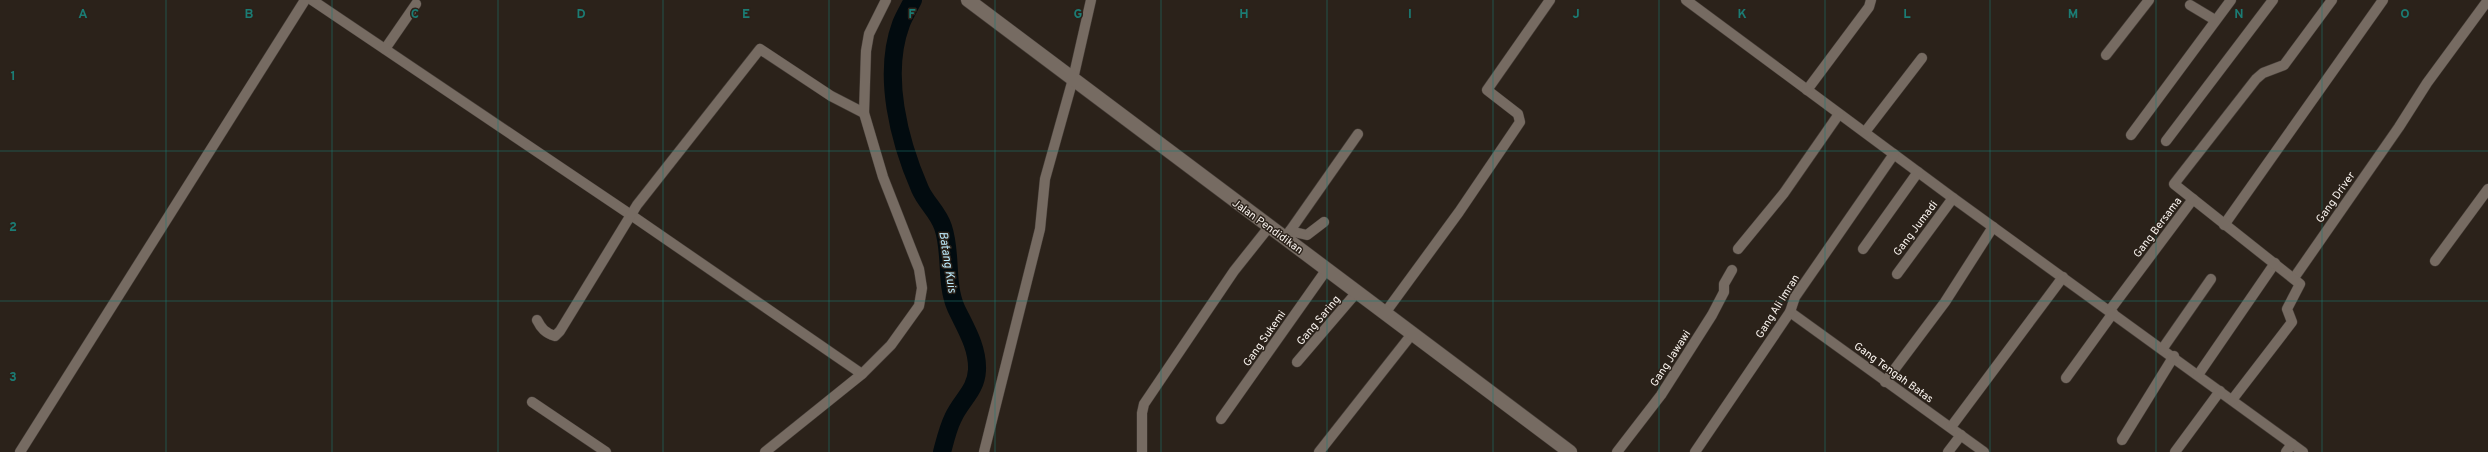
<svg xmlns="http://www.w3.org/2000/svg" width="2488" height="452" viewBox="0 0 2488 452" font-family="Overpass,sans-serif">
<rect width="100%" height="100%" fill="#2b221a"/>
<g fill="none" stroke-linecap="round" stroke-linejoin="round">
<path stroke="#020b0f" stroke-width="18" d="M 913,0 C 909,8 904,16 901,24 C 882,75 899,141 920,189 C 926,203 938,212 943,227 C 952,253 945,283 956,308 C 965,327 978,347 977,370 C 976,391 961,400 953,418 C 948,428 945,441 942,452"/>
<defs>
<g id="minor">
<path d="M 312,0 L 631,215 L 862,374"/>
<path d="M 1686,0 L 1953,198 L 2303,452"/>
<path d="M 2190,5 L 2215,20"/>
<path d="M 385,49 L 416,4"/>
<path d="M 2106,55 L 2149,0"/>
<path d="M 1807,90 L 1869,7 L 1871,0"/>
<path d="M 1865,132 L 1922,58"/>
<path d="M 2131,135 L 2231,0"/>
<path d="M 2166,141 L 2273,0"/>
<path d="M 2224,225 L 2383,0"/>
<path d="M 1290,231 L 1307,235 L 1324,222"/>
<path d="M 1285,238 L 1358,134"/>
<path d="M 1738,249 L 1784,193 L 1839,114"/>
<path d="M 1863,249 L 1918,172"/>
<path d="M 2435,261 L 2488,189"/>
<path d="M 1897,274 L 1953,198"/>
<path d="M 2294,278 L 2399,127 L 2427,83 L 2488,0"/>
<path d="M 2110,310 L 2193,199"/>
<path d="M 1790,312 L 1984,452"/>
<path d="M 1385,313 L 1459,212 L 1520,122 L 1518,114 L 1487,90 L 1550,0"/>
<path d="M 537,320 C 541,328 545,333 555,336 L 560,331 L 637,205 L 760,49 L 831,96 L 864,113"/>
<path d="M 2163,348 L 2211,279"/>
<path d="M 1297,362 L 1357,292"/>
<path d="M 2198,375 L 2275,263"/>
<path d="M 2066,378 L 2113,313"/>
<path d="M 1885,382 L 1945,302 L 1993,227"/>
<path d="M 2232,400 L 2292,322 L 2287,309 L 2300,284 L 2174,184 L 2256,79 L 2263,73 L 2284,65 L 2332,0"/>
<path d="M 532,402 L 606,452"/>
<path d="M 1221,419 L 1327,269"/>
<path d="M 1951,427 L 2063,277"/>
<path d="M 2122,440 L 2174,356"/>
<path d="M 20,452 L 305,0"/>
<path d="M 765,452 L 862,374 L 891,345 L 919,306 L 922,288 L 919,269 L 883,177 L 864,113 L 866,51 L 869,34 L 886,0"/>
<path d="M 984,452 L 1040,229 L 1045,179 L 1073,79 L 1091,0"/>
<path d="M 1142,452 L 1142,413 L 1144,404 L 1234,271 L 1269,227"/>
<path d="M 1319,452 L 1412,334"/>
<path d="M 1617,452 L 1661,395 L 1712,315 L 1724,292 L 1724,284 L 1732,270"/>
<path d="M 1695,452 L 1790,312 L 1795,297 L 1894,154"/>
<path d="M 1948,452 L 1961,435"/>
<path d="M 2175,452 L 2220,391"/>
<path d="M 2286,452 L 2292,444"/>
</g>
<path id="secondary" d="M 968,0 L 1570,452"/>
</defs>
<use href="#minor" stroke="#463e38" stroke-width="11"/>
<use href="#secondary" stroke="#463e38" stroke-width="15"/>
<use href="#minor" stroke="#766b62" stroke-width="10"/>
<use href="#secondary" stroke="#766b62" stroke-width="14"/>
</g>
<path fill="none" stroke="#1b7c74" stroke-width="1" stroke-opacity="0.55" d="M 166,0 L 166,452M 332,0 L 332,452M 498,0 L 498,452M 663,0 L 663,452M 829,0 L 829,452M 995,0 L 995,452M 1161,0 L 1161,452M 1327,0 L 1327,452M 1493,0 L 1493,452M 1659,0 L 1659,452M 1825,0 L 1825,452M 1990,0 L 1990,452M 2156,0 L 2156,452M 2322,0 L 2322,452M 0,151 L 2488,151M 0,301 L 2488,301"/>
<g text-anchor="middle" stroke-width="3" stroke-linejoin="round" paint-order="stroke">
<g font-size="11" fill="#f9f3ee" stroke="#2b221a">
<text transform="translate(2335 197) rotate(-55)" y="4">Gang Driver</text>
<text transform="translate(1268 226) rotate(36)" y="4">Jalan Pendidikan</text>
<text transform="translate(2157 227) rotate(-53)" y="4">Gang Bersama</text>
<text transform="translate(1915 228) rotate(-53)" y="4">Gang Jumadi</text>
<text transform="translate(1777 306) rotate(-58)" y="4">Gang Ali Imran</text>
<text transform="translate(1318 320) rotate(-50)" y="4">Gang Saring</text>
<text transform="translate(1264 338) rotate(-55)" y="4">Gang Sukemi</text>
<text transform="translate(1670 358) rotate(-57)" y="4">Gang Jawawi</text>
<text transform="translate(1894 372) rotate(36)" y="4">Gang Tengah Batas</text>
</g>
<g font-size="12" font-style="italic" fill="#bbe8f9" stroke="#2b221a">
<text transform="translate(948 262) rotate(81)" y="4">Batang Kuis</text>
</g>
</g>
<g font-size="13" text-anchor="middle" font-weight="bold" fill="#1b7c74" stroke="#2b221a" stroke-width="3" stroke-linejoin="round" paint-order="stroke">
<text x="83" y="18">A</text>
<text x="249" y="18">B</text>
<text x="415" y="18">C</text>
<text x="581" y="18">D</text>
<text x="746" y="18">E</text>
<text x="912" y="18">F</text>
<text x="1078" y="18">G</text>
<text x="1244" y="18">H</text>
<text x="1410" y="18">I</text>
<text x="1576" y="18">J</text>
<text x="1742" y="18">K</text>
<text x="1907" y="18">L</text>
<text x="2073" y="18">M</text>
<text x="2239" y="18">N</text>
<text x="2405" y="18">O</text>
<text x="13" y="80">1</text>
<text x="13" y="231">2</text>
<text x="13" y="381">3</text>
</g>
</svg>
